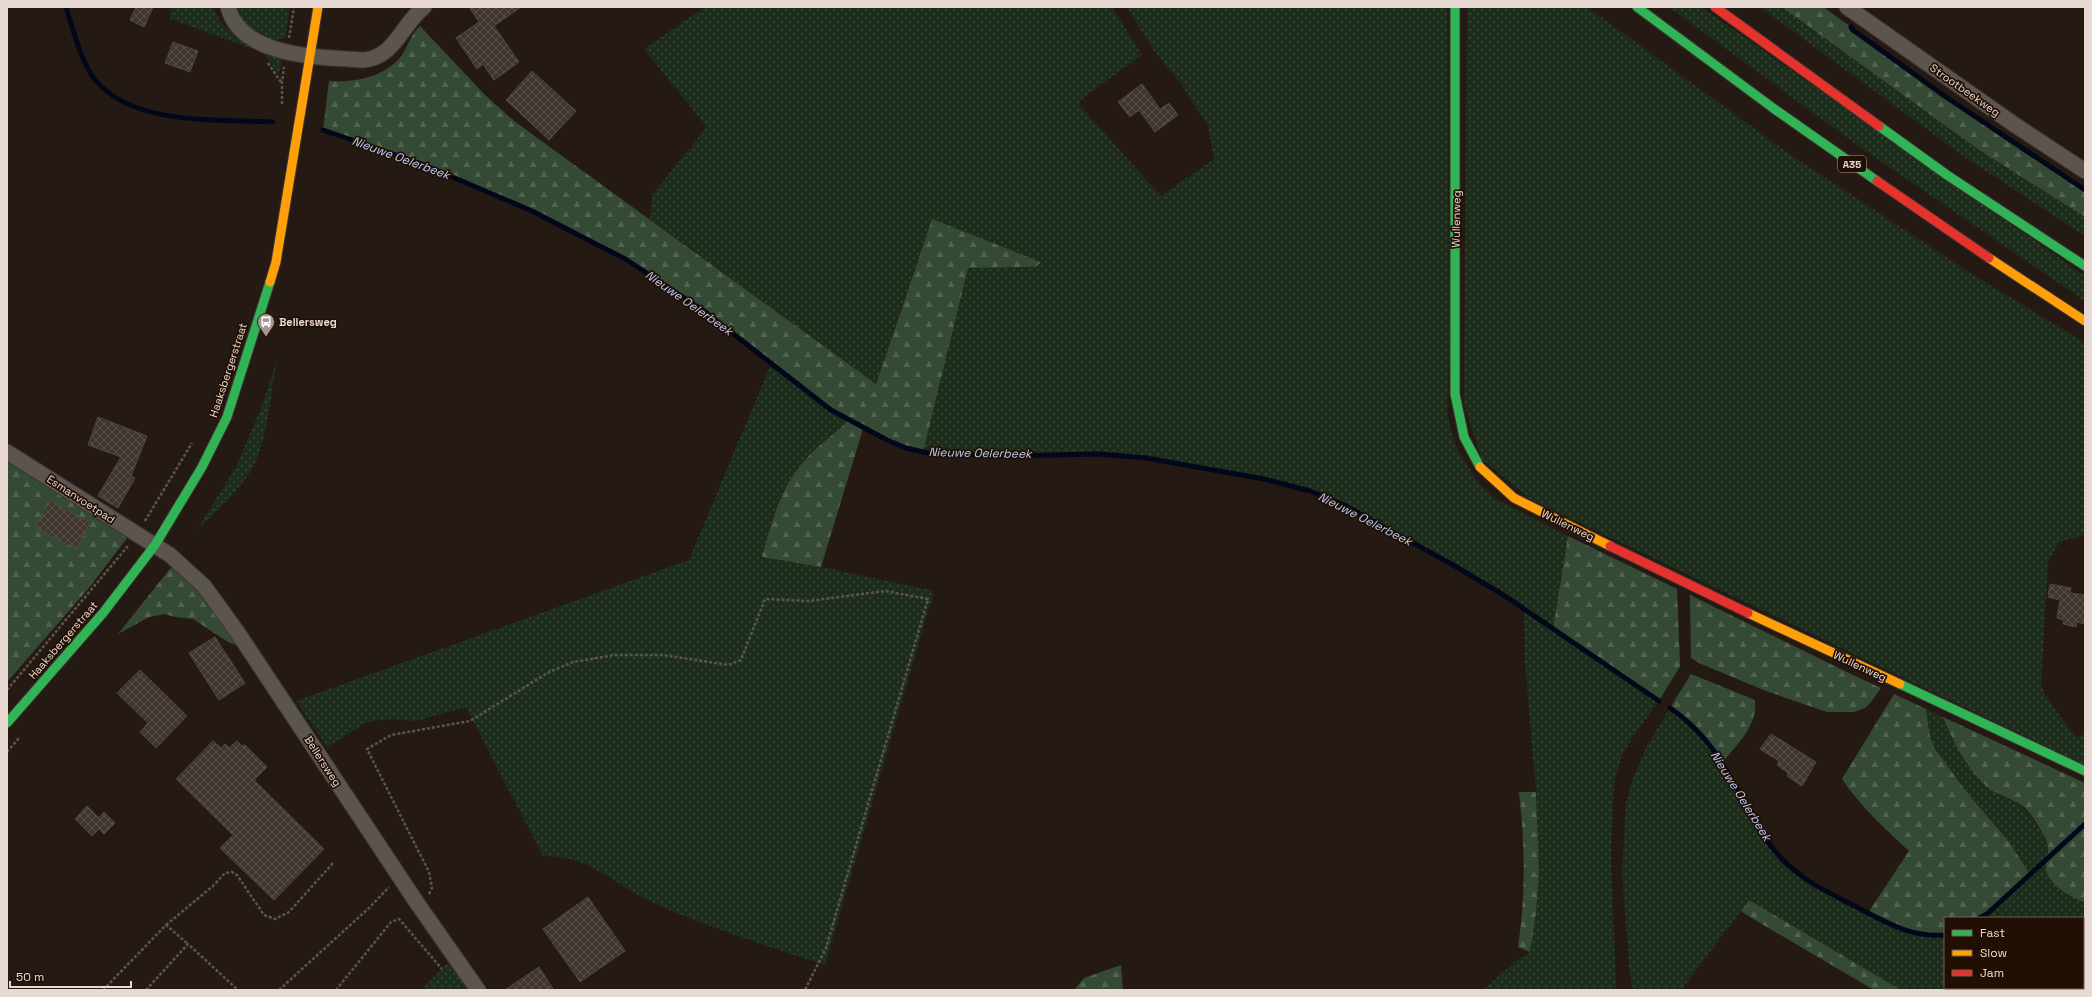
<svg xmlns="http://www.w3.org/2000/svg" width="2092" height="997" viewBox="0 0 2092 997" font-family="'Space Grotesk',sans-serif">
<defs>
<pattern id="grass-dots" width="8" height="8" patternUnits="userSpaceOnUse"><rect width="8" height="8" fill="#1d2d1c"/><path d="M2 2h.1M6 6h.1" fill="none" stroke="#3e4b3c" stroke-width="1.8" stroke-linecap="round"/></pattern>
<pattern id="forest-firs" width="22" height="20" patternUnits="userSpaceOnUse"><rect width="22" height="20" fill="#354a34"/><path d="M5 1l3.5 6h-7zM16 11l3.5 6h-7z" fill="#526450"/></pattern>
<pattern id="building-cross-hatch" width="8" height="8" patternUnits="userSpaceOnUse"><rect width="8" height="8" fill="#41362f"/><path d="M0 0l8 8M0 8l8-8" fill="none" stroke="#5c524c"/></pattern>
</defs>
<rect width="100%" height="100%" fill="#251a13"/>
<g fill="url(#grass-dots)">
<path d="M 171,7 L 213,7 L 221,23 L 250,48 L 170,19 Z"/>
<path d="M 231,7 L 290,7 L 285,38 L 268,41 L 245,31 Z"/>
<path d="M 705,7 L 1112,7 L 1142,55 L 1085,96 L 1080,101 L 1080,106 L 1161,196 L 1214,159 L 1208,126 L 1180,82 L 1152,48 L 1127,7 L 1447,7 L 1449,344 L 1447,410 L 1450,426 L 1456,447 L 1477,481 L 1496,499 L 1568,536 L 1553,629 L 1659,701 L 1632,738 L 1622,756 L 1614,783 L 1611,854 L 1616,990 L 1483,990 L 1516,961 L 1530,952 L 1536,913 L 1539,875 L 1536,792 L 1525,663 L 1524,609 L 1453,565 L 1394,532 L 1344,505 L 1310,491 L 1264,479 L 1125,456 L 1070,454 L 952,455 L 923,452 L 968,268 L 1036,267 L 932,220 L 900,310 L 876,384 L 650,219 L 652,195 L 707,127 L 644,49 Z"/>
<path d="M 1467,7 L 1587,7 L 1785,151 L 1967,271 L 2085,343 L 2085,535 L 2059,542 L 2048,562 L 2041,685 L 2045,695 L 2076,738 L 2085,733 L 2085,765 L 1530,499 L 1482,459 L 1464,404 Z"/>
<path d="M 1669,7 L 1701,7 L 2085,276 L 2085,301 L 1860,147 Z"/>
<path d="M 1760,7 L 1782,7 L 1979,150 L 2085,217 L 2085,236 L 1966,158 Z"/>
<path d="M 263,52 L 278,56 L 282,59 L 279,74 Z"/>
<path d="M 277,360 C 271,390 268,433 256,461 C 246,485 213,514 195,533 L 236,467 L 262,406 Z"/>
<path d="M 771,364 L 831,410 L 849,421 C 822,443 795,467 780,498 C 771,516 768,538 762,557 L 821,567 L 934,591 L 825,965 C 768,946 710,928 656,904 C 613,885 594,856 543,856 L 466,707 L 416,721 L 391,719 L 367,722 L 327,747 L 296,701 L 689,560 Z"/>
<path d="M 1670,708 C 1728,747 1737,811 1781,858 C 1803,882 1834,895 1862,910 C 1892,925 1911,937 1945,935 L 1945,988 L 2083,988 L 2083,918 L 1979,918 L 2030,874 L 2009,842 L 1965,790 L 1935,749 L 1930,737 L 1926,709 L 1943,717 L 1967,763 L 1990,789 L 2000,795 L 2017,802 L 2031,816 L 2050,846 L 2046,862 L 2049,881 L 2060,889 L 2085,903 L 2085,990 L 1901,990 L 1749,900 L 1681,990 L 1633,990 L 1630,976 L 1622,874 L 1626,802 L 1634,776 L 1647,746 Z"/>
<path d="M 451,960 L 472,990 L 421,990 Z"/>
</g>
<g fill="url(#forest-firs)">
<path d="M 1782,7 L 1823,7 L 1851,27 L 1853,30 L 1943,95 L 2085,191 L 2085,217 L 1979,150 Z"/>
<path d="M 420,26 L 485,95 L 514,121 L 876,384 L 932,219 L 1041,262 L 1036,267 L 968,268 L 923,452 L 906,448 L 863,429 L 821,567 L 762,557 C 772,520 779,490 805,460 C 818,445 835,434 848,421 L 831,410 L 704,311 L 627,260 L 532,211 L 422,164 L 323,130 L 329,81 C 354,83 386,77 402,55 C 408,46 411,34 420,26 Z"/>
<path d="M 7,458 L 128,537 L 88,589 L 7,682 Z"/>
<path d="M 1568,536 L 1677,589 L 1680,666 L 1659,701 L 1553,629 Z"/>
<path d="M 173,565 L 208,600 L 240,647 L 228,642 L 193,619 L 175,617 L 165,614 L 149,617 L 118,634 Z"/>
<path d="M 1690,595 L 1855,676 L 1881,688 L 1871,702 L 1865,708 L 1854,712 L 1827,712 L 1766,691 L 1699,663 L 1691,658 Z"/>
<path d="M 1691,674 L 1755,700 C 1758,726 1737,744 1722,763 C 1707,742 1691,723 1670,708 Z"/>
<path d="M 1894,694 L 1926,709 L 1930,737 L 1935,749 L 1965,790 L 2009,842 L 2030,874 L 1979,918 L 1945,918 L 1945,935 C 1912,937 1896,927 1868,913 L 1909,851 C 1884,828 1861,807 1842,779 Z"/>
<path d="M 1943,717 L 2085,783 L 2085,903 C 2068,895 2043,884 2046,862 C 2049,850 2050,845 2043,834 C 2037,823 2028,807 2016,802 C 2008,797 1999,795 1991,790 C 1968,772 1954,743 1943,717 Z"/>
<path d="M 1519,792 L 1536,792 L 1539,875 L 1536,913 L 1530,952 L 1518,947 C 1526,895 1525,844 1519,792 Z"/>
<path d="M 1749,900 L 1901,990 L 1874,990 L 1750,917 L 1741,911 Z"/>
<path d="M 1121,965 L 1123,990 L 1074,990 L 1084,978 Z"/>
</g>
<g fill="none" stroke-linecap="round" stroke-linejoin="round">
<g stroke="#03071a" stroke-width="5">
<path d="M 66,7 C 73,29 81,63 96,81 C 135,126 218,119 273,122"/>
<path d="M 1851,27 L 1853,30 L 1943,95 L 2085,190"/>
<path d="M 323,130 L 422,164 L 532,211 L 627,260 L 704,311 L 831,410 L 887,440 L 906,448 L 928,453 L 1008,456 L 1099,454 L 1146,458 L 1264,479 L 1310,491 L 1344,505 L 1453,565 L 1502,594 L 1659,701"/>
<path d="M 1670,708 C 1692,723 1711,744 1725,768 C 1743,798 1757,832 1781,858 C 1803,882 1834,895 1862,910 C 1892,925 1911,937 1945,935"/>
<path d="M 1979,918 L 1987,914 L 2085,824"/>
<path d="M 2083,926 L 2085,926"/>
</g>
</g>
<g fill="url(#building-cross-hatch)" stroke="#4f463f">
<path d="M 136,7 L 153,7 L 144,27 L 130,20 Z"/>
<path d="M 469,7 L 521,7 L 494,26 L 519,62 L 494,80 L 483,64 L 477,69 L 456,38 L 479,22 Z"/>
<path d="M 173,42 L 198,51 L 190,72 L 165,63 Z"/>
<path d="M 532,71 L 576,111 L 549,140 L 506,100 Z"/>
<path d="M 1142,84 L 1160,109 L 1169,103 L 1178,115 L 1155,132 L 1139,110 L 1130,117 L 1118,102 Z"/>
<path d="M 98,417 L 147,436 L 131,476 L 135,478 L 118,508 L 98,496 L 121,457 L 88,445 Z"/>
<path d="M 50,501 L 90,523 L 76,549 L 36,527 Z"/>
<path d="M 2050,584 L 2071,588 L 2070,593 L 2085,595 L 2085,624 L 2077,622 L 2076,627 L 2063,624 L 2064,620 L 2057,618 L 2060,600 L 2048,597 Z"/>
<path d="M 215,637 L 245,683 L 219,700 L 189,653 Z"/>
<path d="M 140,670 L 187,716 L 156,748 L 140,732 L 148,723 L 117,693 Z"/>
<path d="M 1771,734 L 1816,762 L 1802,786 L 1787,776 L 1788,773 L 1777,765 L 1779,761 L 1760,749 Z"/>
<path d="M 213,741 L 221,748 L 225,744 L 229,748 L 237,741 L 242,746 L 245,745 L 267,767 L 254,780 L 324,849 L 274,900 L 220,848 L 233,835 L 176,779 Z"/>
<path d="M 87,806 L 99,818 L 104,812 L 115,823 L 104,834 L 99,829 L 92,836 L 75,819 Z"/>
<path d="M 588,897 L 625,951 L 580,982 L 543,929 Z"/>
<path d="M 539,967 L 554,990 L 505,990 Z"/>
</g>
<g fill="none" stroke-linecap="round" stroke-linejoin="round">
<defs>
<g id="street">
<path d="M 228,7 C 241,58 321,57 364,60 C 395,57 402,24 424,7"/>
<path d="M 1847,7 L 2015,125 L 2085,171"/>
<path d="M 7,452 L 170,555 L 204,586 L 238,633 L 417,903 L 478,990"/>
</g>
<g id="fast">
<path d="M 1455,7 L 1455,394 L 1464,437 L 1480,467"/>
<path d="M 1637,7 L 1773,108 L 1877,181"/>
<path d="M 1879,126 L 1947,175 L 2085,266"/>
<path d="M 1900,684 L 2085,771"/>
<path d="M 7,723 L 103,613 L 155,545 L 202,467 L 227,417 L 270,282"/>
</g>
<g id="slow">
<path d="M 1989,258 L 2085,321"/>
<path d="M 270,282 L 276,262 L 318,7"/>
<path d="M 1480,467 L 1514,498 L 1610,546"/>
<path d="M 1748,613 L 1900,684"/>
</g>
<g id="jam">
<path d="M 1715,7 L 1879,126"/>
<path d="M 1877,181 L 1989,258"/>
<path d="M 1610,546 L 1748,613"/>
</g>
</defs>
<use href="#street" stroke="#3d3430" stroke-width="17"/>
<use href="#fast" stroke="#3d3430" stroke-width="11"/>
<use href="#slow" stroke="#3d3430" stroke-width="11"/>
<use href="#jam" stroke="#3d3430" stroke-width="11"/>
<g stroke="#5c554f" stroke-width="2.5" stroke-dasharray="3 2" stroke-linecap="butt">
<path d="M 289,38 L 294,7"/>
<path d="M 268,63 L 281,82"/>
<path d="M 282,104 L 282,82 L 284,67"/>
<path d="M 145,521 L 192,443"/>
<path d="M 7,690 L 128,546"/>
<path d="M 7,752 L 20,737"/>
<path d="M 429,894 L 432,888 L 429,872 L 367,749 L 391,735 L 470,721 L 549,672 L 573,662 L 615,655 L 663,655 L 728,665 L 741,660 L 765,599 L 809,601 L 885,591 L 928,599 L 826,948 L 805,990"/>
<path d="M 166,925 L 213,886 L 225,873 L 232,872 L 237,875 L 264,915 L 275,919 L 289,912 L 333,863"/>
<path d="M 103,990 L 166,925 L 188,944"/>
<path d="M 146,990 L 188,944 L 238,990"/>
<path d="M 279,990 L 370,907 L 389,887"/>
<path d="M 336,990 L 391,922 L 399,919 L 442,969"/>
</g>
<use href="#street" stroke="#5c544e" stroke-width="15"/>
<use href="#fast" stroke="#30b455" stroke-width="9"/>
<use href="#slow" stroke="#ff9f0a" stroke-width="9"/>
<use href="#jam" stroke="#e5322d" stroke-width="9"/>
</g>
<defs>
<symbol id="bus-pin" viewBox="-11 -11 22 30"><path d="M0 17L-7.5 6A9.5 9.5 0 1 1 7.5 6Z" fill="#a4978f" stroke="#220f04"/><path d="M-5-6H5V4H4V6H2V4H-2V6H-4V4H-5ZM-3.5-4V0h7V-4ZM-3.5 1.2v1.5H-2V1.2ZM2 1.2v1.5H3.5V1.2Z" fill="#fff"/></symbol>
</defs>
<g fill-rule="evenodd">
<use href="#bus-pin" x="256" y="312" width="20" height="27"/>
</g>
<g text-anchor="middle" stroke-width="3.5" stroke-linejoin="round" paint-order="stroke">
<rect fill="#220f04" stroke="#ad9d94" stroke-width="1" x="1838" y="156" width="28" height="16" rx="3"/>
<g font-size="10" font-weight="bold" fill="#e8dad2">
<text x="1852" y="168">A35</text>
</g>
<g font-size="11" fill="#e8dad2" stroke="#220f04">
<text transform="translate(1965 90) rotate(35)" y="4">Strootbeekweg</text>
<text transform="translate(1456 219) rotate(-89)" y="4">Wullenweg</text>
<text transform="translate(228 370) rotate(-72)" y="4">Haaksbergerstraat</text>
<text transform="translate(81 499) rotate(33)" y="4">Esmanvoetpad</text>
<text transform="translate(1568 525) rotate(26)" y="4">Wullenweg</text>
<text transform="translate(63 640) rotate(-49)" y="4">Haaksbergerstraat</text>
<text transform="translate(1860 666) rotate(25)" y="4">Wullenweg</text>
<text transform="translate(323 761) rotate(57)" y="4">Bellersweg</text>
</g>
<g font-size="11" font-weight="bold" fill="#e8dad2" stroke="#220f04" text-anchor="start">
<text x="279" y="326">Bellersweg</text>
</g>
<g font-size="12" font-style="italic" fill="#b5cef8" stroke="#220f04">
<text transform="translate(401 158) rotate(20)" y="4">Nieuwe Oelerbeek</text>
<text transform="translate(689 303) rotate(35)" y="4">Nieuwe Oelerbeek</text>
<text transform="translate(980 453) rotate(1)" y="4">Nieuwe Oelerbeek</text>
<text transform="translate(1365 519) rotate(27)" y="4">Nieuwe Oelerbeek</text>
<text transform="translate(1741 796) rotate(58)" y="4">Nieuwe Oelerbeek</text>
</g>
</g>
<rect width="2092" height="997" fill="none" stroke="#e8dad2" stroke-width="16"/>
<rect x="1944" y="917" width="140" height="72" fill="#220f04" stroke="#716056"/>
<rect x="1952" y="930" width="20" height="6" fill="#30b455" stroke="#716056"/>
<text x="1980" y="937" font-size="12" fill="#e8dad2">Fast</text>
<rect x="1952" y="950" width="20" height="6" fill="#ff9f0a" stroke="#716056"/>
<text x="1980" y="957" font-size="12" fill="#e8dad2">Slow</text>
<rect x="1952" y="970" width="20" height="6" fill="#e5322d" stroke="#716056"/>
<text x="1980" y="977" font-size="12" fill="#e8dad2">Jam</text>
<path d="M10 981v6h121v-6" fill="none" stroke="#e8dad2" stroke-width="2"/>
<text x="16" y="981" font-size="12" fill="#e8dad2" stroke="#220f04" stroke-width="3" paint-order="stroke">50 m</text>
</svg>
